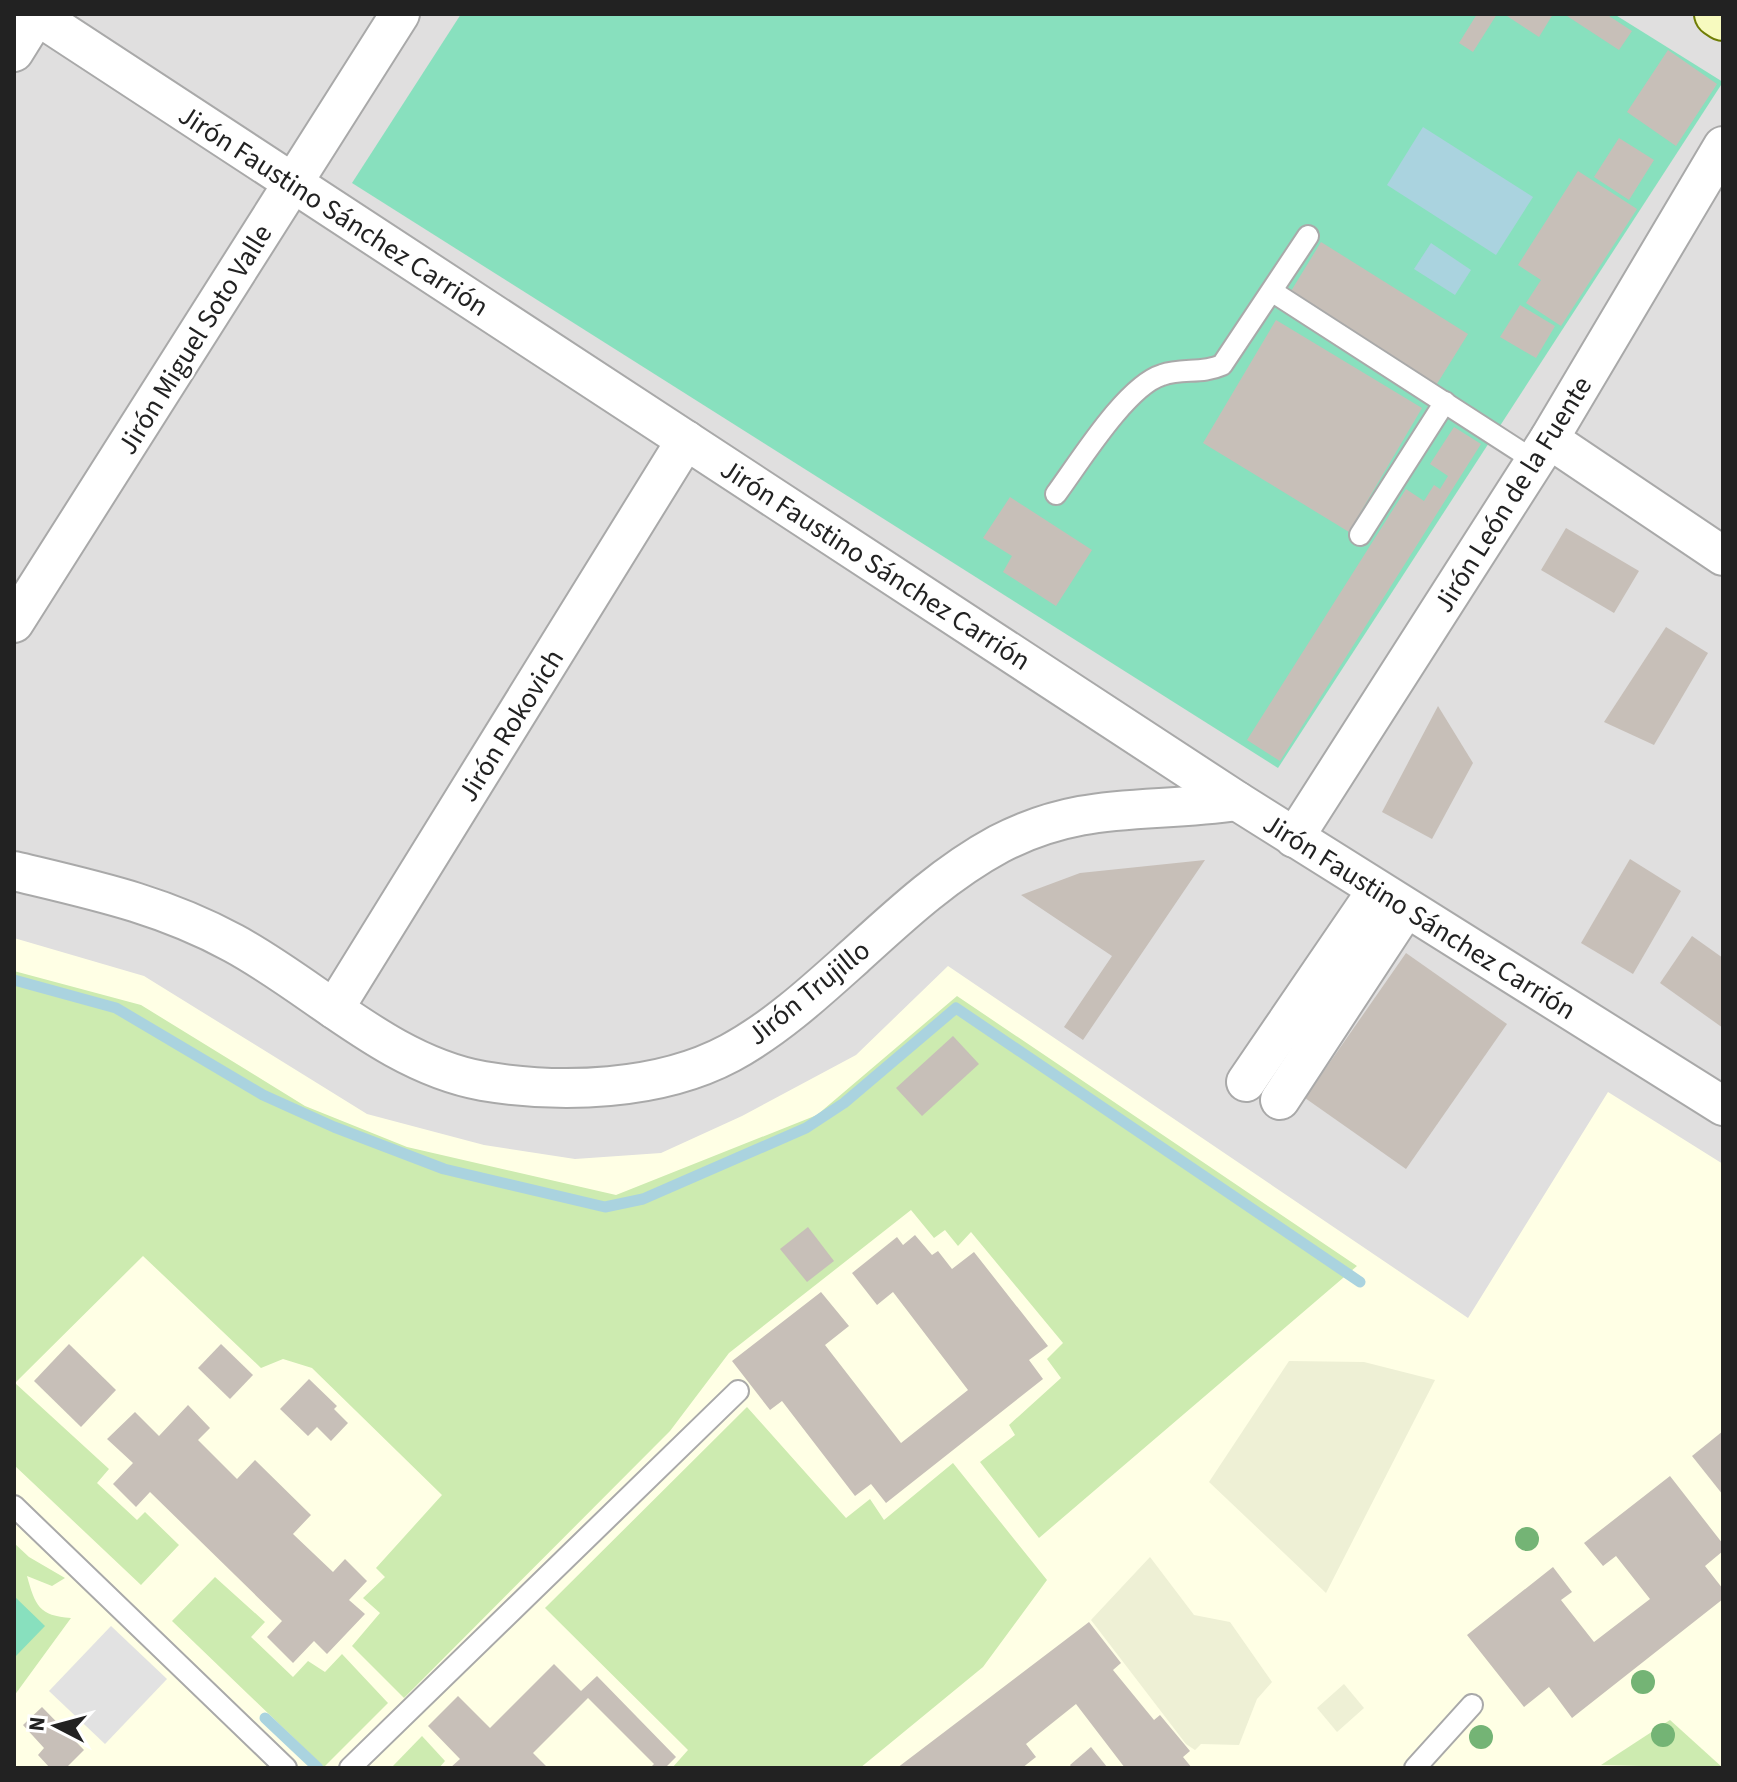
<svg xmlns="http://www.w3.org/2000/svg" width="1737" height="1782" viewBox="0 0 1737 1782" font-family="'Source Sans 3',sans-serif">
<rect width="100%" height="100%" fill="#f2efe9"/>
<rect fill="#e0dfdf" x="14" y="14" width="1709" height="1754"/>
<path fill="#ffffe5" d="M 14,938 L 144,976 L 367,1114 L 484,1145 L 575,1159 L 661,1153 L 742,1116 L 856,1055 L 948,966 L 1468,1318 L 1608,1092 L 1723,1164 L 1723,1768 L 14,1768 Z"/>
<g fill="#eef0d5">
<path d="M 1289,1361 L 1364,1362 L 1435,1380 L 1326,1593 L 1209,1482 Z"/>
<path d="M 1150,1557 L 1194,1615 L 1230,1622 L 1272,1682 L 1257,1699 L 1239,1745 L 1201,1744 L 1195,1750 L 1186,1744 L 1091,1620 Z"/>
<path d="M 1344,1684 L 1364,1708 L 1337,1732 L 1317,1708 Z"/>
</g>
<g fill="#cdebb0">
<path d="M 14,971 L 141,1005 L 305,1106 L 407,1147 L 616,1195 L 817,1115 L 957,996 L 1357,1266 L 1039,1538 L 980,1462 L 1015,1435 L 1009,1425 L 1061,1378 L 1047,1359 L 1063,1343 L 971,1232 L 958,1246 L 945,1230 L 934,1238 L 911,1210 L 729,1353 L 670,1431 L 404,1698 L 352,1646 L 380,1613 L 363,1598 L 385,1577 L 376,1568 L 442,1495 L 312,1368 L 283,1359 L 261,1368 L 143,1256 L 15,1383 L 109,1469 L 97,1483 L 137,1520 L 145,1512 L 179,1545 L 141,1585 L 14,1465 Z"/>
<path d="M 747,1407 L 846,1518 L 870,1499 L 884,1520 L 953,1463 L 1047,1580 L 983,1667 L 860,1768 L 672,1768 L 688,1750 L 545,1608 Z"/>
<path d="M 14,1543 L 29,1557 L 65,1578 L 52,1586 L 27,1576 C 35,1605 39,1616 71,1618 L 14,1696 Z"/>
<path d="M 215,1577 L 265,1622 L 251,1637 L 293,1677 L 308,1661 L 325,1672 L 342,1654 L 388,1703 L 324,1767 L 172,1621 Z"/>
<path d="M 1670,1720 L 1723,1768 L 1601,1765 Z"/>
<path d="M 422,1736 L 445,1761 L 439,1768 L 391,1768 Z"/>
</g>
<g fill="#88e0be">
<path d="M 461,14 L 1614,14 L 1723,82 L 1278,768 L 352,183 Z"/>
<path d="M 14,1596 L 45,1626 L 14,1658 Z"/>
</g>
<path fill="#e2e2e2" d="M 111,1626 L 167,1679 L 105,1744 L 49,1691 Z"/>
<g fill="#aad3df">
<path d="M 1423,127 L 1533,197 L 1496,255 L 1387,185 Z"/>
<path d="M 1431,243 L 1471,270 L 1455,295 L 1414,269 Z"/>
</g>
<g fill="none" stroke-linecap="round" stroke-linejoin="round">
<g stroke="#aad3df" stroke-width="11">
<path d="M 14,980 L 116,1008 L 263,1095 L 334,1127 L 444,1169 L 605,1207 L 643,1199 L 806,1128 L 844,1103 L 956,1008 L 1360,1282"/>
<path d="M 265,1718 L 318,1768"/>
</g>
</g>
<g fill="#c7bfb8">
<path d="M 1477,14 L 1497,14 L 1473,52 L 1459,43 Z"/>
<path d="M 1504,14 L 1553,14 L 1539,37 Z"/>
<path d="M 1564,14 L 1606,14 L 1632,31 L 1619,50 Z"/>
<path d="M 1668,50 L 1717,84 L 1676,146 L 1627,112 Z"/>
<path d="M 1619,138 L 1654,160 L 1629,200 L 1594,177 Z"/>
<path d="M 1578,171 L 1637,209 L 1561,326 L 1526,303 L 1541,280 L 1518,265 Z"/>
<path d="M 1321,242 L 1468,334 L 1435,387 L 1288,296 Z"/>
<path d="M 1520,305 L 1555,326 L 1536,358 L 1500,337 Z"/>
<path d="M 1276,320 L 1422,408 L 1349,532 L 1203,443 Z"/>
<path d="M 1454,427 L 1481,444 L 1280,761 L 1247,740 L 1406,489 L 1424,501 L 1434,485 L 1440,489 L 1448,476 L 1430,464 Z"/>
<path d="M 1010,497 L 1092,550 L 1056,606 L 1003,572 L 1012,556 L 983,538 Z"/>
<path d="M 1566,528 L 1639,571 L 1614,613 L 1541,570 Z"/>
<path d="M 1666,627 L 1708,653 L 1654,745 L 1604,722 Z"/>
<path d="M 1438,706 L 1473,763 L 1432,839 L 1382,812 Z"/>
<path d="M 1630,859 L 1681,891 L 1633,974 L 1581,943 Z"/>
<path d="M 1205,860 L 1083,1040 L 1064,1027 L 1112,956 L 1021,895 L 1080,873 Z"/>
<path d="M 1692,936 L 1723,958 L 1723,1028 L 1660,983 Z"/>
<path d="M 1406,953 L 1507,1024 L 1406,1169 L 1305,1098 Z"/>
<path d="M 953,1036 L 979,1064 L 922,1116 L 896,1088 Z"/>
<path d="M 808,1227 L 834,1261 L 807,1282 L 780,1249 Z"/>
<path d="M 915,1235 L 932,1255 L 938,1251 L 952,1269 L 974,1252 L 1048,1346 L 1029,1360 L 1043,1379 L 886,1503 L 871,1484 L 855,1496 L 782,1401 L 770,1410 L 732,1361 L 821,1292 L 849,1326 L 825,1345 L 901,1443 L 968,1390 L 893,1292 L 877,1305 L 852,1273 L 897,1237 L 903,1245 Z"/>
<path d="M 69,1344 L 116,1390 L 81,1427 L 34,1381 Z"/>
<path d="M 221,1344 L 253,1375 L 230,1399 L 198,1368 Z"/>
<path d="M 309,1379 L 337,1406 L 334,1409 L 348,1423 L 331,1441 L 317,1427 L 308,1436 L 280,1409 Z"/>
<path d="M 188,1405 L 210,1428 L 198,1440 L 237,1479 L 255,1460 L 311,1515 L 293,1534 L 333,1572 L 345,1559 L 367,1581 L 349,1600 L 365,1614 L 327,1654 L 314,1641 L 293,1663 L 267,1637 L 282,1621 L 150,1492 L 136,1507 L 113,1484 L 133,1463 L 107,1439 L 135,1412 L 159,1436 Z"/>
<path d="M 1723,1431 L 1723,1495 L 1692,1456 Z"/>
<path d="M 1670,1476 L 1723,1544 L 1723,1551 L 1705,1566 L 1723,1589 L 1723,1599 L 1572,1718 L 1549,1687 L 1524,1707 L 1467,1635 L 1553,1567 L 1572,1592 L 1561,1600 L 1594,1642 L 1650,1599 L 1616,1556 L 1603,1566 L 1584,1543 Z"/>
<path d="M 1089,1622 L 1121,1663 L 1113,1670 L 1154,1720 L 1160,1715 L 1190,1751 L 1183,1757 L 1192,1768 L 1125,1768 L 1076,1704 L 1026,1744 L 1036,1757 L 1022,1768 L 897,1768 Z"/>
<path d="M 554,1664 L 581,1691 L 597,1676 L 676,1757 L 665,1768 L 650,1768 L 654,1764 L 588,1698 L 533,1753 L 548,1768 L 450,1768 L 460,1759 L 428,1726 L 458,1696 L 490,1728 Z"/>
<path d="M 42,1707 L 84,1750 L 66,1768 L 50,1768 L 38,1755 L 44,1748 L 23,1725 Z"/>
<path d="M 1091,1747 L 1107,1767 L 1072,1768 L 1070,1765 Z"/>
</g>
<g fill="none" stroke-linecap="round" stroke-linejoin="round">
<defs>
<g id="lane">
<path d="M 1273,292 L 1535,461"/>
<path d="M 1056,494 C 1079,463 1126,386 1162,375 C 1182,368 1202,374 1222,365 L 1308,236"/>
<path d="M 1360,535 L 1445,402"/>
<path d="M 14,1506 L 286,1768"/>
<path d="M 350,1768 L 738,1391"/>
<path d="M 1415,1768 L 1472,1705"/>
</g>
<g id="street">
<path d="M 35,14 L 1237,801 L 1723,1106"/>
<path d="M 14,52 L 37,15"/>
<path d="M 1549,439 L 1723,556"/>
<path d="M 14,623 L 400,14"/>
<path d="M 1294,838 L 1549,439 L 1723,146"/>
<path d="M 14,871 C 93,890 161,904 233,943 C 315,987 388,1064 483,1081 C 561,1094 659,1091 730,1053 C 776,1028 815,992 854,957 C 899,916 945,873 999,844 C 1084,800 1148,814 1237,801"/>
<path d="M 334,1009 L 686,440"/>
<path d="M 1246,1082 L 1377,890"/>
<path d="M 1280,1100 L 1406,908"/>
</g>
<path id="secondary" d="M 1717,14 L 1723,18"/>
</defs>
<use href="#lane" stroke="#a9a9a9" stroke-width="24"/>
<use href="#street" stroke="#a9a9a9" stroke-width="42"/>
<use href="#secondary" stroke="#707d05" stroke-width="48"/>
<use href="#lane" stroke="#fff" stroke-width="20"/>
<use href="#street" stroke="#fff" stroke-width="38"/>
<use href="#secondary" stroke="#f7fabf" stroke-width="44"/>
</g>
<g fill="#74b475">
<circle cx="1527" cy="1539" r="12"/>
<circle cx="1643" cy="1682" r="12"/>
<circle cx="1663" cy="1735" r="12"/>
<circle cx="1481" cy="1737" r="12"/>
</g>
<g text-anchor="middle" stroke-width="6" stroke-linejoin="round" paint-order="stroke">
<g font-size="28" fill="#222" stroke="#fff">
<text transform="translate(334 210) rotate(33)" y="10">Jirón Faustino Sánchez Carrión</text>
<text transform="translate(194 339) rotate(-58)" y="10">Jirón Miguel Soto Valle</text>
<text transform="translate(1512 494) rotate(-58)" y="10">Jirón León de la Fuente</text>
<text transform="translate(876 564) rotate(33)" y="10">Jirón Faustino Sánchez Carrión</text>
<text transform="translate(510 725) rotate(-58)" y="10">Jirón Rokovich</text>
<text transform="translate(1420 916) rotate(32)" y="10">Jirón Faustino Sánchez Carrión</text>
<text transform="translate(808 992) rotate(-39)" y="10">Jirón Trujillo</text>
</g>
</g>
<rect width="1737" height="1782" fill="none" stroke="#222222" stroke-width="32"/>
<g transform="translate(56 1726) rotate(276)" stroke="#ffffff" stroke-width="6" paint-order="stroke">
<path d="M0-6L14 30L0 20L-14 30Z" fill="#222222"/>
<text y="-12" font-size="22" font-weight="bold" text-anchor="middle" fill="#222222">N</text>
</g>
</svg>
